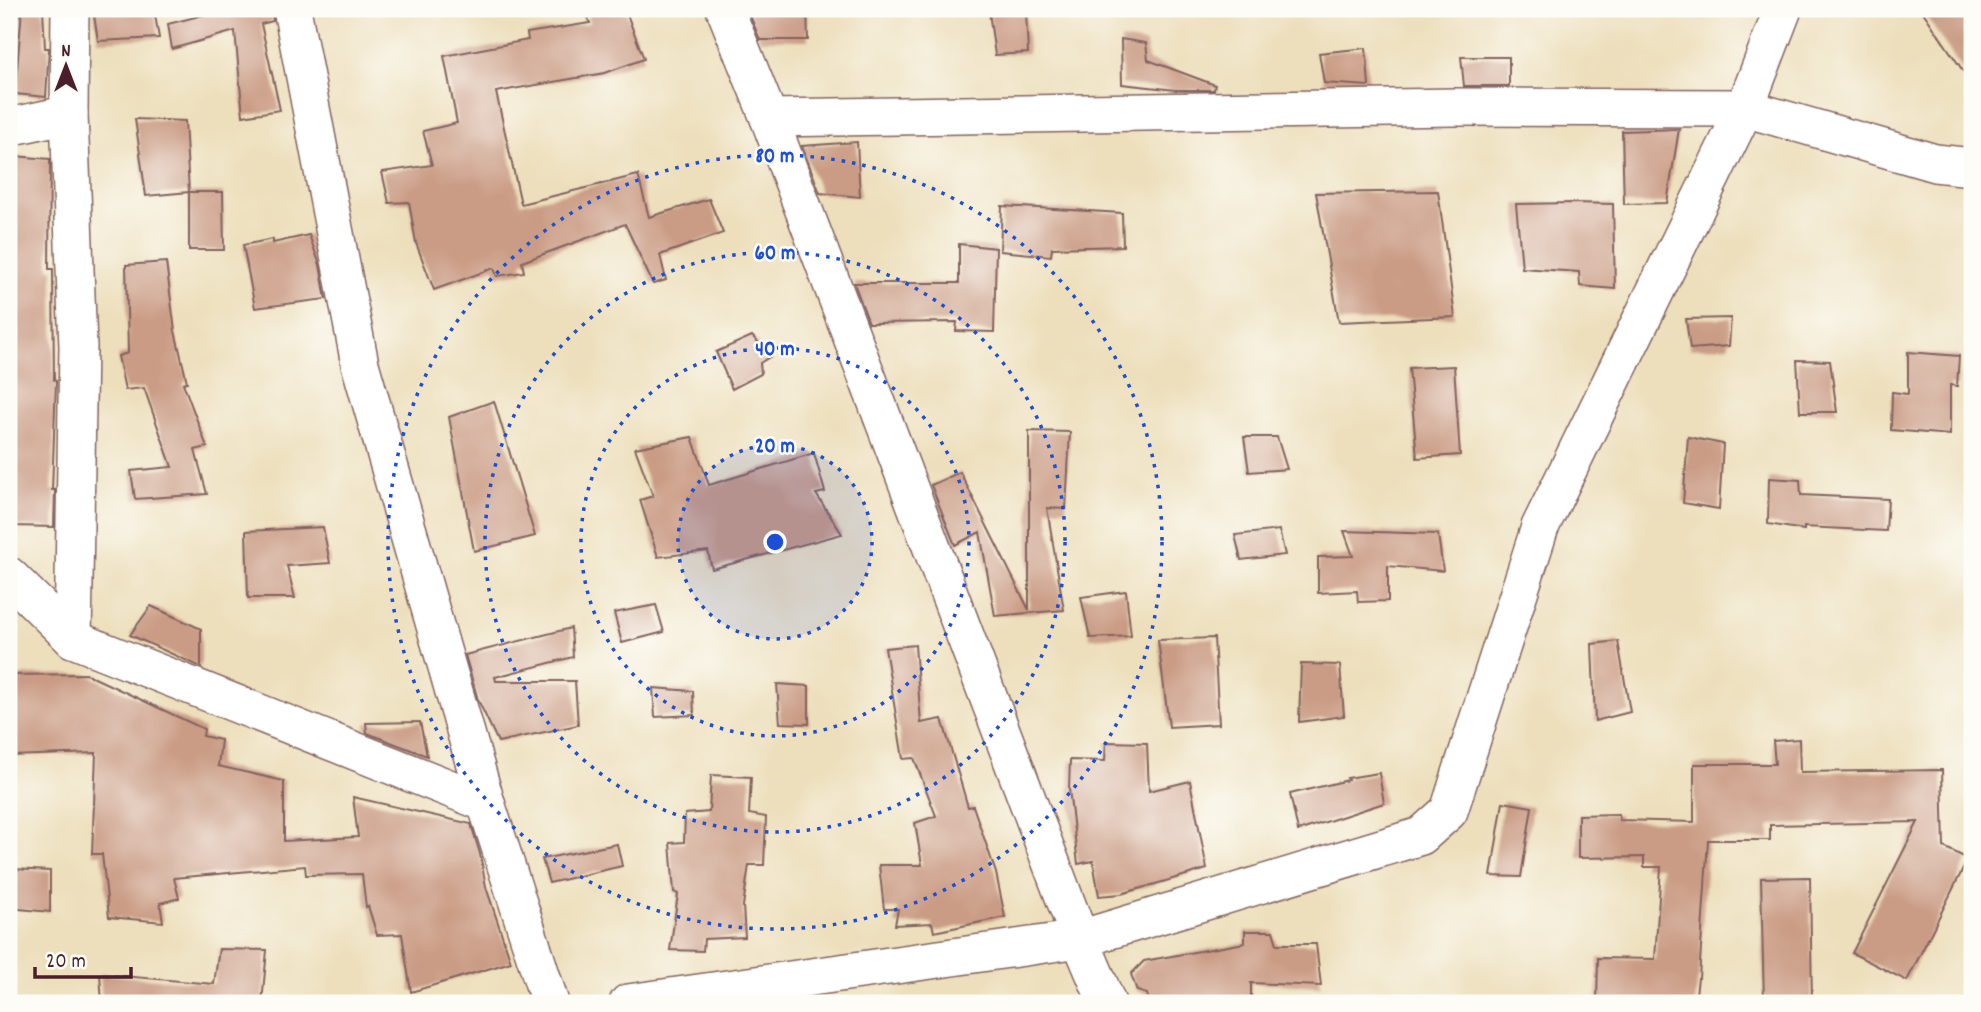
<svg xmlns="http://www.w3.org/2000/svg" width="1981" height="1012" viewBox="0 0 1981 1012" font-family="Dekko,sans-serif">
<rect width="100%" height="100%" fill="#fdfcf7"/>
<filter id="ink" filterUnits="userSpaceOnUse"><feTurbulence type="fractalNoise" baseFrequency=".0143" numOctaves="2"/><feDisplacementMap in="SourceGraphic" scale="14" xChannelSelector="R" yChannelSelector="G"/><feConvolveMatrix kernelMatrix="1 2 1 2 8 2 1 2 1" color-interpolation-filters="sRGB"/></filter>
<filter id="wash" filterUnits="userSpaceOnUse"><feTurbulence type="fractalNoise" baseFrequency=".00686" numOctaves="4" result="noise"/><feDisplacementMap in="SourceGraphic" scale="28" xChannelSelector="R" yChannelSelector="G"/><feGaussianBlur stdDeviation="1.57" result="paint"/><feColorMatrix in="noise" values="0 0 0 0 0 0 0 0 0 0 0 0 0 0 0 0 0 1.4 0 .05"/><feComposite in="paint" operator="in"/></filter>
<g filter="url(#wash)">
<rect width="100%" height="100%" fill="#eddfbc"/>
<g id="blocks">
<g fill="#ca9c85">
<path d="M 22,9 L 43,9 L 45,48 L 49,48 L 46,97 L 15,94 Z"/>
<path d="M 93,9 L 154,9 L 159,38 L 98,41 Z"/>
<path d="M 227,9 L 272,9 L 273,21 L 261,24 L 280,110 L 243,116 L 235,31 L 172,49 L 168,24 Z"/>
<path d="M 585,9 L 625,9 L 644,59 L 605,73 L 496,92 L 521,204 L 638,175 L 649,217 L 709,199 L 723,233 L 660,255 L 666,280 L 653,284 L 625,224 L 522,262 L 524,272 L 497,276 L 494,268 L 434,290 L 416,243 L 409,202 L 389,203 L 382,172 L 432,165 L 423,131 L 457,123 L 444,56 L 528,40 L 527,33 L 590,23 Z"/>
<path d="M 768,9 L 807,9 L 808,40 L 760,40 L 749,13 Z"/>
<path d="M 1921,9 L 1972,9 L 1972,84 Z"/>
<path d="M 989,12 L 1026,12 L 1028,53 L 995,55 Z"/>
<path d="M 1121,39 L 1146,43 L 1148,60 L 1215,85 L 1214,90 L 1176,90 L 1122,84 Z"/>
<path d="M 1366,48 L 1369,86 L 1324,83 L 1319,53 Z"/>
<path d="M 1461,57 L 1509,57 L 1509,86 L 1464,86 Z"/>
<path d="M 135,119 L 185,121 L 189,192 L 146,196 Z"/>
<path d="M 1679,129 L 1667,203 L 1624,204 L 1622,131 Z"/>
<path d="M 857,142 L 860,197 L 820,193 L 802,146 Z"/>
<path d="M 13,156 L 50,159 L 49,269 L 53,269 L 54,380 L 56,381 L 52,490 L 55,490 L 54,527 L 14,526 L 11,475 L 9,475 L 9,271 L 17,271 Z"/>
<path d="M 1438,191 L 1455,317 L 1339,322 L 1316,193 Z"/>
<path d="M 189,192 L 223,192 L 224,250 L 189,250 Z"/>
<path d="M 1574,203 L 1613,204 L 1615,289 L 1580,286 L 1579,272 L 1522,268 L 1516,204 Z"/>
<path d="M 1002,206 L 1122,213 L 1123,246 L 1052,248 L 1051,256 L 1000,251 Z"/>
<path d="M 309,235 L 320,265 L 326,299 L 255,308 L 243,245 L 273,239 L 273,243 Z"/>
<path d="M 959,244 L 996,248 L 994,332 L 956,331 L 957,322 L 869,323 L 854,283 L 959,283 Z"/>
<path d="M 166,262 L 175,331 L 187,382 L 183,383 L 207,447 L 195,450 L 207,494 L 135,499 L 131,471 L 172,467 L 144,388 L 125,390 L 118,356 L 128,353 L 126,265 Z"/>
<path d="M 1731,318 L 1729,346 L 1690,349 L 1686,319 Z"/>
<path d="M 752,336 L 771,356 L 760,363 L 761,374 L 732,389 L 716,352 Z"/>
<path d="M 1908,352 L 1959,356 L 1957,386 L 1950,385 L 1950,435 L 1891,430 L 1892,392 L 1908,394 Z"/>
<path d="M 1797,360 L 1830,361 L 1837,412 L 1800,412 Z"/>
<path d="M 1454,366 L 1460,455 L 1417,458 L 1409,368 Z"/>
<path d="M 494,401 L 535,536 L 474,551 L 449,417 Z"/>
<path d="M 1029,431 L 1070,432 L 1066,509 L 1047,508 L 1064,610 L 995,616 L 980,532 L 955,545 L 931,485 L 960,472 L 1029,610 Z"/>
<path d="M 692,437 L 709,485 L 814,453 L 825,492 L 816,494 L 842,534 L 712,569 L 708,551 L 658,557 L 640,500 L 653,496 L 635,448 Z"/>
<path d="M 1244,437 L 1277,437 L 1287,469 L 1249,472 Z"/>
<path d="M 1688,437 L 1723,444 L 1719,509 L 1683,503 Z"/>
<path d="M 1769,478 L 1800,480 L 1801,495 L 1888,499 L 1886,531 L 1804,527 L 1804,530 L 1768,524 Z"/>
<path d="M 323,527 L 330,563 L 287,566 L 295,598 L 248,598 L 246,531 Z"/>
<path d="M 1279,530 L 1285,555 L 1241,560 L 1235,535 Z"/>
<path d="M 1344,531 L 1438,534 L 1443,571 L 1388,566 L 1388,601 L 1358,602 L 1357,591 L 1318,593 L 1318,557 L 1353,556 Z"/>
<path d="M 1126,591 L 1131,636 L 1090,638 L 1081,597 Z"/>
<path d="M 656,605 L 664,632 L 622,643 L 614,613 Z"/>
<path d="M 151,606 L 201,629 L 201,667 L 130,635 Z"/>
<path d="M 571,628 L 573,657 L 495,677 L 496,681 L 575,681 L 578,725 L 498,742 L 478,700 L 465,655 Z"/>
<path d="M 1214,638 L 1219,724 L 1169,727 L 1158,640 Z"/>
<path d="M 1618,641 L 1630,712 L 1595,721 L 1592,644 Z"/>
<path d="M 915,645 L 921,723 L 942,719 L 968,807 L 973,806 L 996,873 L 1005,917 L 934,932 L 932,923 L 895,925 L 898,909 L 884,909 L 879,865 L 922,865 L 915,823 L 936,816 L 914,758 L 903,759 L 885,648 Z"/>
<path d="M 1301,664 L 1340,665 L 1344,716 L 1299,722 Z"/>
<path d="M 86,674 L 204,729 L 203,736 L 221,740 L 218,766 L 284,781 L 284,841 L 358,837 L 353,797 L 471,824 L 480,854 L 486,887 L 511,962 L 411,992 L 402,934 L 377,935 L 368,906 L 366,907 L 362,874 L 306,875 L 305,866 L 174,878 L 179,898 L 160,903 L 163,922 L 109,917 L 102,854 L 92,854 L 96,753 L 9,756 L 9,675 Z"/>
<path d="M 777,684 L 809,686 L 809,724 L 780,723 Z"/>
<path d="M 653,688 L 693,691 L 694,715 L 655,717 Z"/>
<path d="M 420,722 L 427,756 L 367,733 L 366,723 Z"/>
<path d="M 1799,739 L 1800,772 L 1942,770 L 1944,847 L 1968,859 L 1907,981 L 1852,953 L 1918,822 L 1770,825 L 1770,840 L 1708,840 L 1699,978 L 1698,978 L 1695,1003 L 1597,1003 L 1598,958 L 1655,959 L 1661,867 L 1644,867 L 1644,857 L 1578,858 L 1578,815 L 1619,814 L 1619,820 L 1694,822 L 1694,764 L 1775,764 L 1773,741 Z"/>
<path d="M 1106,742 L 1147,743 L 1149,791 L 1190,781 L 1207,869 L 1121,894 L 1099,896 L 1093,861 L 1078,864 L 1069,789 L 1070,760 L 1105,761 Z"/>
<path d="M 1379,773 L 1384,803 L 1298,831 L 1290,794 L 1348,780 L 1347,778 Z"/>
<path d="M 711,775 L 751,777 L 749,814 L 766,817 L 764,865 L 749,865 L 743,906 L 745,937 L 704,939 L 703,951 L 670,950 L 678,894 L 674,892 L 670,843 L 684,842 L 685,814 L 709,812 Z"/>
<path d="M 1503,802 L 1532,807 L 1521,877 L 1491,876 Z"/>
<path d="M 617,844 L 622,866 L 549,883 L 542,859 Z"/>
<path d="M 13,869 L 50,871 L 50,912 L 9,908 Z"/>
<path d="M 1810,877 L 1812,1003 L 1764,1003 L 1761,878 Z"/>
<path d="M 1245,931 L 1273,931 L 1277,944 L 1316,944 L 1321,986 L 1251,983 L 1251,1003 L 1149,1003 L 1147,994 L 1137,991 L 1131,974 L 1144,961 L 1245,943 Z"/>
<path d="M 219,949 L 267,950 L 262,1003 L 102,1003 L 100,974 L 214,984 Z"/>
</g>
</g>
</g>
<g filter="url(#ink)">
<use href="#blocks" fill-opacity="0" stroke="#83625e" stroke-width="2"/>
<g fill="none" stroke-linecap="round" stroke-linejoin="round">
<defs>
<g id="minor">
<path d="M 70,9 L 69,114 L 78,347 L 73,639"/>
<path d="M 292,9 L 360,364 L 486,803 L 550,1003"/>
<path d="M 725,9 L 769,118 L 1080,939 L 1107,1003"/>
<path d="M 769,118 L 1455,107 L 1745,108 L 1935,163 L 1972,167"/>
<path d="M 9,127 L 69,114"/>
<path d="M 9,576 L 73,639 L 486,803"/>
<path d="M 628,1003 L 1080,939 L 1421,836 L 1449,811 L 1540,527 L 1745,108 L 1783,9"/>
</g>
</defs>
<use href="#minor" stroke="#83625e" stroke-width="40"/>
<use href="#minor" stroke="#fff" stroke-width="37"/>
</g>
</g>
<circle cx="775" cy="542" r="97" fill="#1d4ed8" fill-opacity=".12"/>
<g fill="none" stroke="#1d4ed8" stroke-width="3.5" stroke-dasharray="3.5 7">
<circle cx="775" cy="542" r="97"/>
<circle cx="775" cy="542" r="194"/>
<circle cx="775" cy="542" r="290"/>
<circle cx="775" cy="542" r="387"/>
</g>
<circle cx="775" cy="542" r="10" fill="#1d4ed8" stroke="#fdfcf7" stroke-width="3.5"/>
<g font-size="21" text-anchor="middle" font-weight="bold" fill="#1d4ed8" stroke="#fdfcf7" stroke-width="5" stroke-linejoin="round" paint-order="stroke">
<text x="775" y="162">80 m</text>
<text x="775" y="259">60 m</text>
<text x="775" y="355">40 m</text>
<text x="775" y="452">20 m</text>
</g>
<rect width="1981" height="1012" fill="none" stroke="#fdfcf7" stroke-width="35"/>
<g transform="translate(66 66)" stroke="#fdfcf7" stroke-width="5" paint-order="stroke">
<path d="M0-5L12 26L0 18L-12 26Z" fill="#4a1f2b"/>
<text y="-10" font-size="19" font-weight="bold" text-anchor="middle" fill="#4a1f2b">N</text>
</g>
<path d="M35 967v10h96v-10" fill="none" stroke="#4a1f2b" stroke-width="3.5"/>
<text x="46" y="967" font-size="21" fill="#4a1f2b" stroke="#fdfcf7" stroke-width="5" paint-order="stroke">20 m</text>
</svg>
